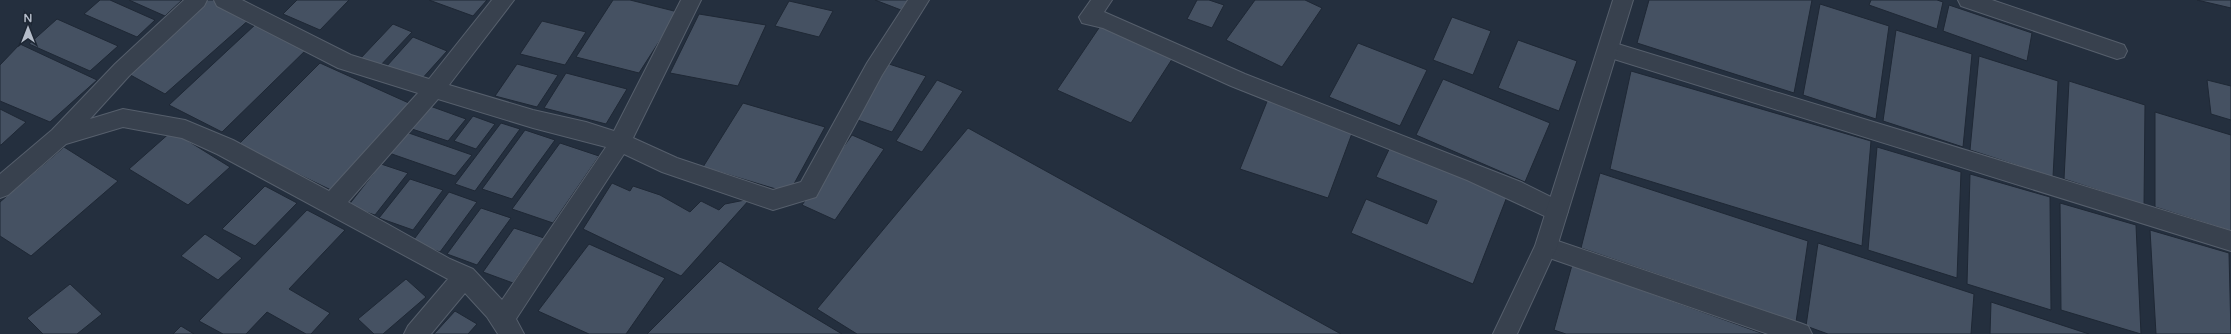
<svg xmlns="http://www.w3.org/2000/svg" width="2231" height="334" viewBox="0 0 2231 334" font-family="'Varela Round',sans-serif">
<rect width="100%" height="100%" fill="#242f3e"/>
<g fill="#455162" stroke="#1f2835">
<path d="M 100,0 L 110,0 L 155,20 L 137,37 L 84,14 Z"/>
<path d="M 129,0 L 182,0 L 165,16 Z"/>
<path d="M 208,0 L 216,0 L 251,18 L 165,94 L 125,72 Z"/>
<path d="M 297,0 L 349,0 L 320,30 L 283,14 Z"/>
<path d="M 429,0 L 487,0 L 473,16 Z"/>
<path d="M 613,0 L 630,0 L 678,12 L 639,73 L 576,57 Z"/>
<path d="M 875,0 L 908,0 L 901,10 Z"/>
<path d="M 1197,0 L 1209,0 L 1224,5 L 1212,28 L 1187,19 Z"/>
<path d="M 1255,0 L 1305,0 L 1322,8 L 1282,67 L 1226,40 Z"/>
<path d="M 1649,0 L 1812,0 L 1794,93 L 1637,43 Z"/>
<path d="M 1871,0 L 1937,0 L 1943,2 L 1937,29 L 1869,5 Z"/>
<path d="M 2197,0 L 2231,0 L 2231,8 Z"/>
<path d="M 789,1 L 833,11 L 819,37 L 775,26 Z"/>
<path d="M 1820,4 L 1889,26 L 1876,119 L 1803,95 Z"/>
<path d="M 1949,5 L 2032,33 L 2027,61 L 1943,31 Z"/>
<path d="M 699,14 L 766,25 L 738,86 L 670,73 Z"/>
<path d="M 1452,17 L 1491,31 L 1473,75 L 1433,60 Z"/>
<path d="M 57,19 L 118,46 L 90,71 L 29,44 Z"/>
<path d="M 542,21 L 586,32 L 565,65 L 520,54 Z"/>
<path d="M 1103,22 L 1176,53 L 1131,123 L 1057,90 Z"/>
<path d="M 257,23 L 309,47 L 222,132 L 169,105 Z"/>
<path d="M 393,24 L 412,32 L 378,68 L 359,60 Z"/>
<path d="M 1896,30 L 1972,54 L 1963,147 L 1883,121 Z"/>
<path d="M 413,37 L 447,51 L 420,81 L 386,67 Z"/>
<path d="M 1518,40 L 1577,61 L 1559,111 L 1498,88 Z"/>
<path d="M 1358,43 L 1427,70 L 1400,126 L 1329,97 Z"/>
<path d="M 20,44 L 97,80 L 50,122 L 0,101 L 0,65 Z"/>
<path d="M 1979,56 L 2058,81 L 2053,177 L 1970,150 Z"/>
<path d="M 320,63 L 411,104 L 331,190 L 238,145 Z"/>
<path d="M 517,64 L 558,75 L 537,107 L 495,96 Z"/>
<path d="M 889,64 L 926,76 L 892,132 L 855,119 Z"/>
<path d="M 1631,71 L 1871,141 L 1862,246 L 1610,169 Z"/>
<path d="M 566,73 L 627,89 L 606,124 L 544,108 Z"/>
<path d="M 1443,79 L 1550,123 L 1525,182 L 1416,135 Z"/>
<path d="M 937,80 L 963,91 L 922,152 L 896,141 Z"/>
<path d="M 2207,80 L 2231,86 L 2231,120 L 2211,114 Z"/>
<path d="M 2069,81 L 2145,105 L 2144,205 L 2064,179 Z"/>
<path d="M 1268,99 L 1354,128 L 1328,198 L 1240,169 Z"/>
<path d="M 743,103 L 825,127 L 789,193 L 703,167 Z"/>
<path d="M 430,106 L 466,119 L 448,141 L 412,129 Z"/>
<path d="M 0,109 L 26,122 L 1,145 L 0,145 Z"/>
<path d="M 2155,112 L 2231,135 L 2231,231 L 2155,207 Z"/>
<path d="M 473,116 L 495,124 L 476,149 L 454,141 Z"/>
<path d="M 501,123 L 520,129 L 475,191 L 455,184 Z"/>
<path d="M 968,128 L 1341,334 L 857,334 L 817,309 Z"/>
<path d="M 525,130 L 555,140 L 512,199 L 482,189 Z"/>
<path d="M 172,131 L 230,167 L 188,205 L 129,169 Z"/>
<path d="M 406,132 L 472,155 L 455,176 L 389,153 Z"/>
<path d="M 852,135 L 884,149 L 835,220 L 802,205 Z"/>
<path d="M 560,143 L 599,156 L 553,223 L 512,209 Z"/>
<path d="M 1392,143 L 1510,189 L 1473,284 L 1351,233 L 1366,199 L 1427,224 L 1437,201 L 1376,177 Z"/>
<path d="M 64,147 L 118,181 L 31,256 L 0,236 L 0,202 Z"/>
<path d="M 1877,147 L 1961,172 L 1957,278 L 1868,250 Z"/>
<path d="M 381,164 L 408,173 L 375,215 L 348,206 Z"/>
<path d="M 1600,173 L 1808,241 L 1796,322 L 1581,248 Z"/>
<path d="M 1970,174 L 2050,197 L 2051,310 L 1967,284 Z"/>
<path d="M 410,179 L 443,190 L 413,230 L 379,218 Z"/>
<path d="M 612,183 L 630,191 L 633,186 L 660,195 L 690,212 L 701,201 L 719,210 L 725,204 L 750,199 L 681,276 L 583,229 Z"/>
<path d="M 265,186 L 297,203 L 255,246 L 222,229 Z"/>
<path d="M 449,192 L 477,202 L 440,252 L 412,242 Z"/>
<path d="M 2060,203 L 2136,225 L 2141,334 L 2061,310 Z"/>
<path d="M 481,208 L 511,218 L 477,265 L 447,254 Z"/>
<path d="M 307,210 L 345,230 L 289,289 L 330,313 L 311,334 L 306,334 L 267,312 L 246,334 L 223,334 L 199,321 Z"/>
<path d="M 514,228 L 544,238 L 513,283 L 483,272 Z"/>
<path d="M 2150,230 L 2229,253 L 2231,334 L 2156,334 Z"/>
<path d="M 205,234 L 242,258 L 218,280 L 181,256 Z"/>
<path d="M 1818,243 L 1974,294 L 1971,334 L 1828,334 L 1806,326 Z"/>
<path d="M 589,244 L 665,278 L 626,334 L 589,334 L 538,311 Z"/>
<path d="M 720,261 L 842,334 L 647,334 Z"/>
<path d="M 1572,265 L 1764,334 L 1566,334 L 1554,330 Z"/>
<path d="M 406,279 L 426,297 L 383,334 L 374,334 L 358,319 Z"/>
<path d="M 70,284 L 102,314 L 77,334 L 43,334 L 27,318 Z"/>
<path d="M 1991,302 L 2089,334 L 1990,334 Z"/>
<path d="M 455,311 L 477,324 L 468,334 L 434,334 Z"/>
<path d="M 181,326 L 194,334 L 173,334 Z"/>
</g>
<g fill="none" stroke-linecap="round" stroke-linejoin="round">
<defs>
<g id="minor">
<path d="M 184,0 L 207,0 L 204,6 L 129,76 L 90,119 L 123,109 L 185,120 L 233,140 L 329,191 L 418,93 L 338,68 L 217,6 L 214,0 L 242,0 L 351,55 L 429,79 L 492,0 L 514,0 L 449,85 L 533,110 L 586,122 L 614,131 L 681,0 L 701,0 L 633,138 L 677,158 L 773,190 L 801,182 L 867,63 L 908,0 L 929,0 L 882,75 L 816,197 L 773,210 L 662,172 L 624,154 L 516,319 L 524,334 L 498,334 L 487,317 L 465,293 L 431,334 L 404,334 L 408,326 L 448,279 L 217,154 L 182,138 L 123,127 L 66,144 L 8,195 L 0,198 L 0,174 L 52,130 L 115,64 ZM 438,99 L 533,128 L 606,147 L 502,300 L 473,269 L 450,259 L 348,202 Z"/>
<path d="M 1091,0 L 1112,0 L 1104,12 L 1245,74 L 1521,182 L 1565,204 L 1568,211 L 1565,218 L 1557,221 L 1549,218 L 1467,180 L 1231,86 L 1103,28 L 1082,23 L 1079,17 Z"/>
<path d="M 1958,0 L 1992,0 L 2124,45 L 2127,51 L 2124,57 L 2117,59 L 1961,6 Z"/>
<path d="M 1608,41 L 2231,231 L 2231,251 L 1601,55 L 1598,49 L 1601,43 Z"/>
<path d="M 1546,237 L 1800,323 L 1808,326 L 1812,334 L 1768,334 L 1538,254 L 1535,247 L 1538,240 Z"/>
</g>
<path id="tertiary" d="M 1613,0 L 1633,0 L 1557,247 L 1517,334 L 1493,334 L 1535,246 Z"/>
</defs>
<use href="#minor" stroke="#565f6c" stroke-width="2"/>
<use href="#tertiary" stroke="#565f6c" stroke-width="2"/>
<use href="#minor" fill="#38414e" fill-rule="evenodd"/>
<use href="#tertiary" fill="#38414e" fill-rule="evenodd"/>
</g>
<g transform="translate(28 28)" stroke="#1d2633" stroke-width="3" paint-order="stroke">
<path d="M0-3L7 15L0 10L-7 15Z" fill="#b4bcc9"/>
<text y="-6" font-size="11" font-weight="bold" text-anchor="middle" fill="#b4bcc9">N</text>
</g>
</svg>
